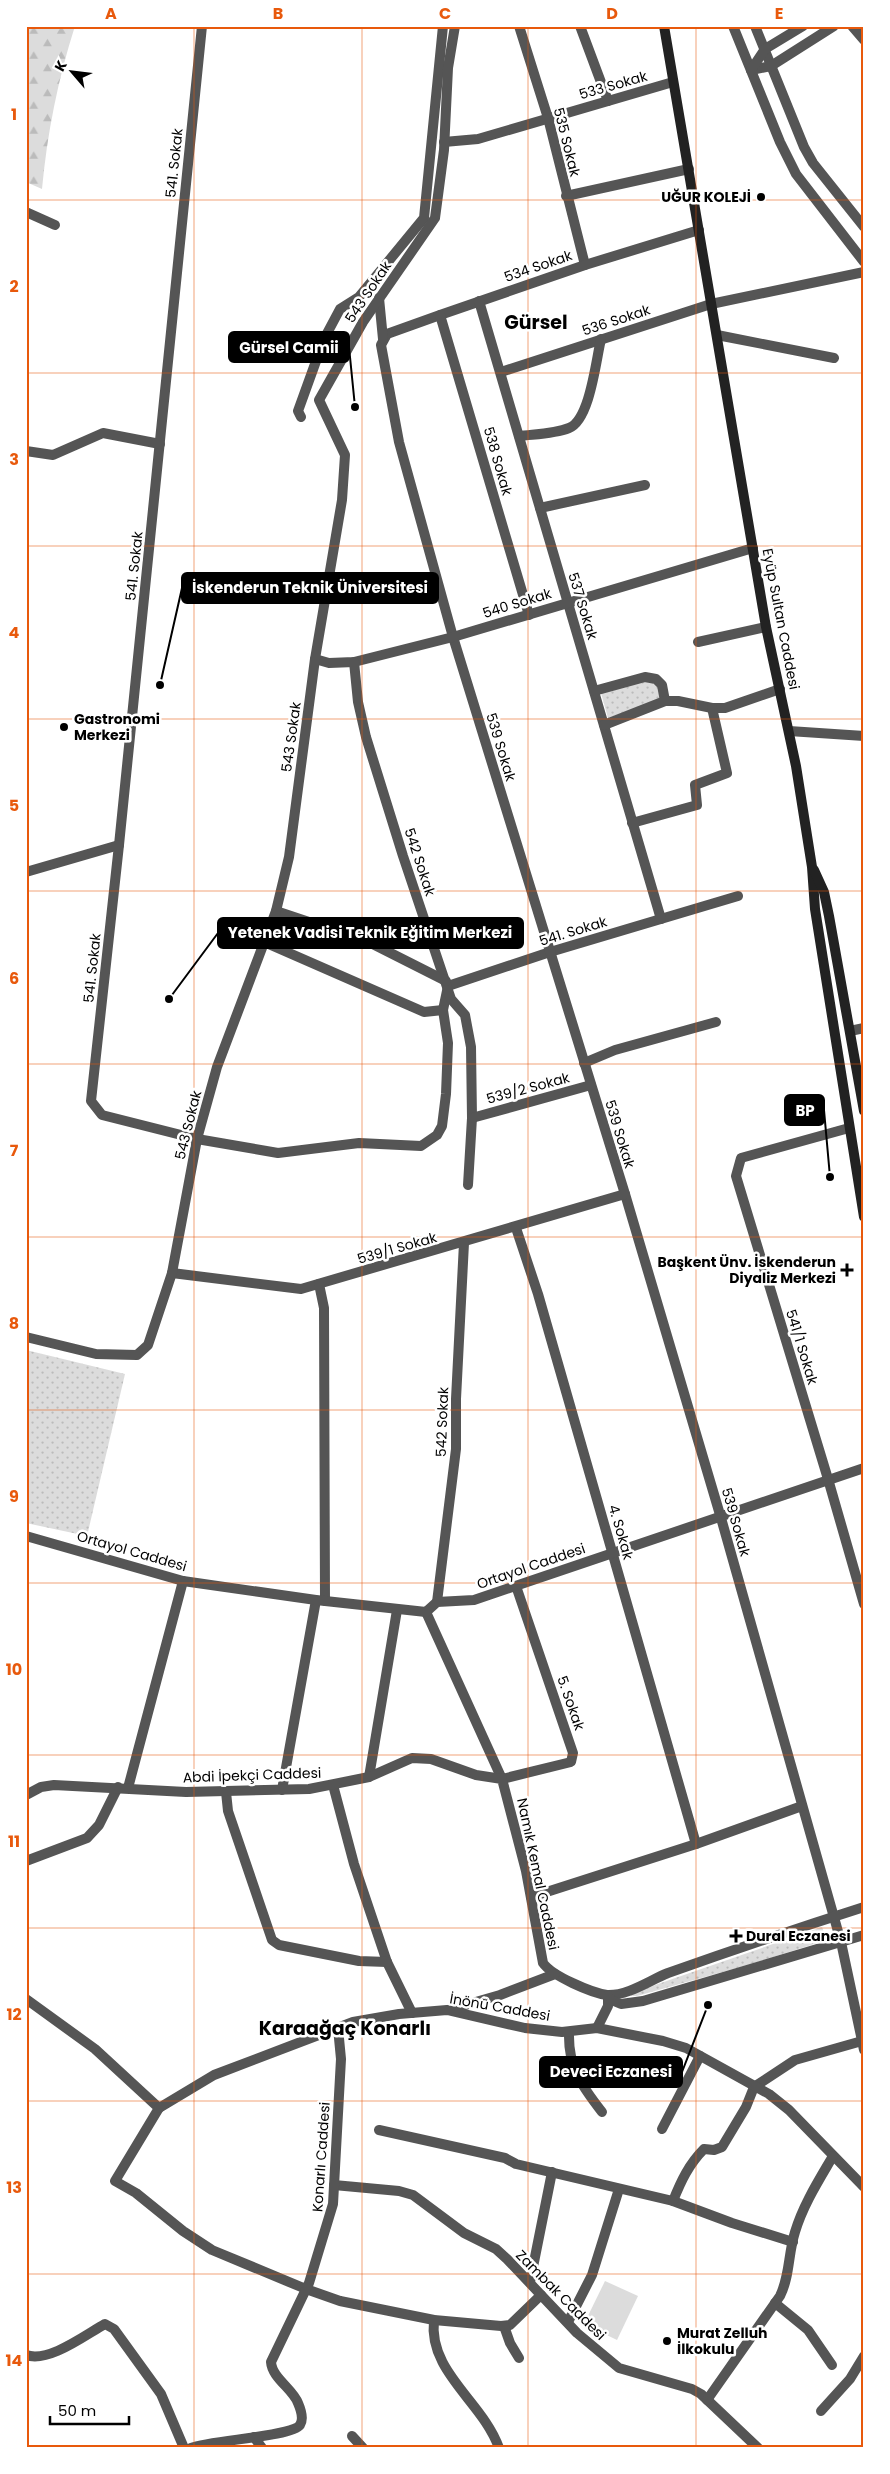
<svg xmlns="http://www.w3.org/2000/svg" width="890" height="2474" viewBox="0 0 890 2474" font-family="Poppins,sans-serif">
<defs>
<pattern id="green-dots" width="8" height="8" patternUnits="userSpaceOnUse" patternTransform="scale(1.25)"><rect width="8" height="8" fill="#dcdcdc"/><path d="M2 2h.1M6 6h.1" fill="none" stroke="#bbb" stroke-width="1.8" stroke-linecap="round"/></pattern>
<pattern id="forest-firs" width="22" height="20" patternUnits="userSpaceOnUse" patternTransform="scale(1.25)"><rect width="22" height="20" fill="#dcdcdc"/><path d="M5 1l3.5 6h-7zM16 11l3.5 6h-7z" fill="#bbb"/></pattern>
</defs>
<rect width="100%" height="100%" fill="#fff"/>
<g fill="url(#green-dots)">
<path d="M 647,681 L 658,685 L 661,699 L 608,718 L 601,693 Z"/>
<path d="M 26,1350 L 125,1374 L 87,1536 L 26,1523 Z"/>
<path d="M 822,1927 L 827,1940 L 751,1964 L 637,1996 L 631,1996 L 632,1993 Z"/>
</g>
<path fill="url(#forest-firs)" d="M 26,26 L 75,26 C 58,79 47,134 42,189 L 26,182 Z"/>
<path fill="#dcdcdc" d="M 605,2281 L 638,2296 L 617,2340 L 584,2324 Z"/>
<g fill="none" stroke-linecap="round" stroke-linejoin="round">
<g stroke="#555" stroke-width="10">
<path d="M 202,26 L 119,845 L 91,1101 L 102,1115 L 197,1139 L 278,1153 L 359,1143 L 421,1146 L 437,1135 L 442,1126 L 446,1094 L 448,1043 L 443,1010 L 448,986 L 550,952 L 738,896"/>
<path d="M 519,26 L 548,118 L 585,265"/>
<path d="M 580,26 L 608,101"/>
<path d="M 852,26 L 864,40"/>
<path d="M 444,142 L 478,139 L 673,82"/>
<path d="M 566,196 L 689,169"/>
<path d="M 26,212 L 55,225"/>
<path d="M 699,230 L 585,265 L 440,315 L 387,334 L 381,345 L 399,442 L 453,637 L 625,1194 L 721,1518 L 841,1942"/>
<path d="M 379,298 L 383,339"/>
<path d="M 479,301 L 661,919"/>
<path d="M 440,315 L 529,615"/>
<path d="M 717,335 L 834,358"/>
<path d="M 501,372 L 711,304 L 864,272"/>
<path d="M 301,417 L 298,411 L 324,339 L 340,309 L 359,297 L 424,218 L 443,26"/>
<path d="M 519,436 C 535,434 554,434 569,428 C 590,420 596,360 601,339"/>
<path d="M 26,451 L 53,455 L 103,433 L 160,444"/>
<path d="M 540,508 L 645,485"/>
<path d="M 698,642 L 766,627"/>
<path d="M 315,659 L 329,663 L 354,662 L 453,637 L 753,548"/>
<path d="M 354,662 L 358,702 L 366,737 L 403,856 L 451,999 L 465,1015 L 471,1047 L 472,1118 L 468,1185"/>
<path d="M 594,691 L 645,677 L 656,679 L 662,685 L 665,701"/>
<path d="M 604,725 L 665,701 L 678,701 L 712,708 L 725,708 L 780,689"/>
<path d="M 789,731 L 864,736"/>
<path d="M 632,823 L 697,805 L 695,785 L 727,773 L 712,708"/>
<path d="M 26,872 L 119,845"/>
<path d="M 276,911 L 318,925 L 341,928 L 446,981"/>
<path d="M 264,942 L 424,1012 L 443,1010"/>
<path d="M 850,1031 L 864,1028"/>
<path d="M 584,1063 L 615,1050 L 716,1022"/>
<path d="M 472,1118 L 591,1085"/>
<path d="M 849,1128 L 741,1158 L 736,1176 L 828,1479 L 864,1604"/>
<path d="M 516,1228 L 538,1294 L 696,1844"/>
<path d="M 172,1273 L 301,1289 L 625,1194"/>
<path d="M 319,1284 L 324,1308 L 325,1601"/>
<path d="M 437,1602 L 456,1449 L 456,1399 L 464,1243"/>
<path d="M 426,1612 L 502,1779 L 571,1762 L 573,1753 L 516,1586"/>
<path d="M 369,1777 L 397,1610"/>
<path d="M 333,1785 L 354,1864 L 387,1962 L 412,2013"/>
<path d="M 128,1788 L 183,1581"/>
<path d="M 282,1790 L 316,1600"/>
<path d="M 226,1792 L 228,1811 L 272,1940 L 279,1945 L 359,1961 L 387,1962"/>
<path d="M 26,1861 L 87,1838 L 99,1825 L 118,1787"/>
<path d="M 531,1897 L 696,1844 L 802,1806"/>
<path d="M 26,1999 L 95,2049 L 159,2108 L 115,2181 L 136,2193 L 183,2231 L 212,2250 L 306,2289 L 340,2301 L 434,2320 L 501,2326 L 510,2325 L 541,2295"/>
<path d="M 569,2032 C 568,2067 581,2085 602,2112"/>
<path d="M 662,2129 L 700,2056"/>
<path d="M 379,2130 L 505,2158 L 516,2164 L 673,2201 L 732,2223 L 793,2242"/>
<path d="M 673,2201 C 681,2181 689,2164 704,2149 L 714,2150 L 722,2147 L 746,2107 L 754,2087 L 795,2060 L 862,2041"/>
<path d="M 530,2282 L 552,2172"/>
<path d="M 775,2303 L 808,2330 L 832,2365"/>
<path d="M 434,2320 C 428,2372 483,2402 499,2448"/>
<path d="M 568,2322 L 592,2275 L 619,2189"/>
<path d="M 504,2326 L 510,2343 L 519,2358"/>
<path d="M 26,2355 C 49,2363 85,2335 105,2324 L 114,2329 L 161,2394 L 184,2448"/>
<path d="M 821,2411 L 850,2379 L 864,2356"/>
<path d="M 352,2436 L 363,2448"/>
</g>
<g stroke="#555" stroke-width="10">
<path d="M 733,26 L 780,142 L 796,174 L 864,262"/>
<path d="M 755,26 L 804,147 L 813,163 L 864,227"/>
<path d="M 751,70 L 771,66 L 834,26"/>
<path d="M 751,70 L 765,49 L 803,26"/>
<path d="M 26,1337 L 96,1354 L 137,1355 L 148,1345 L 172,1273 L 197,1139 L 217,1067 L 276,911 L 289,857 L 315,659 L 342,500 L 345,455 L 319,400 L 363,322 L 435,218 L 444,150 L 448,68 L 455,26"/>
<path d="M 26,1536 L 183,1581 L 316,1600 L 426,1612 L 437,1602 L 474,1600 L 864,1468"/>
<path d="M 26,1795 L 41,1787 L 54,1785 L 186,1792 L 309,1789 L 369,1777 L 412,1758 L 431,1759 L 476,1775 L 502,1779 L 526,1871 L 543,1963 C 552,1976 592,1993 607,1995 C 628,1996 650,1980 668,1973 C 733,1950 798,1928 864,1907"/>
<path d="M 841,1942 L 864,2050"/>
<path d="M 609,1999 L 621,2004 L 643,2001 L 864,1935"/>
<path d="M 448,2010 L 500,1995 L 555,1974"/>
<path d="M 597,2028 L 608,2006 L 608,1995"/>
<path d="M 159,2108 L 214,2075 L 353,2022 L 399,2014 L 447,2010 L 525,2028 L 562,2032 L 597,2028 L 663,2041 L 686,2048 L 769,2094 L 789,2110 L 864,2187"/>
<path d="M 334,2185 L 399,2191 L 413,2195 L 464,2233 L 496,2249 L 507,2259 L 577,2333 L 619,2368 L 692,2389 L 701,2394 L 758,2448"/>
<path d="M 707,2400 L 780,2296 C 790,2276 788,2254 795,2232 C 803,2205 819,2180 833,2156"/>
<path d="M 254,2437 L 262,2448"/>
<path d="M 191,2448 C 211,2440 291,2437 300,2425 C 304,2419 301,2410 298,2403 C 293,2389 272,2378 271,2362 L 309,2283 L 333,2204 L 341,2059 L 338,2028"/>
</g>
<g stroke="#222" stroke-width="10">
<path d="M 664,26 L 766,627 L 796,766 L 812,867 L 815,909 L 864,1217"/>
<path d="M 814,870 L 824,892 L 829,916 L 864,1111"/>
</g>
</g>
<path fill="none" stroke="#e8590c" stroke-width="1" stroke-opacity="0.55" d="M 194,26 L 194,2448M 362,26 L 362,2448M 528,26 L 528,2448M 696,26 L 696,2448M 26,200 L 864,200M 26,373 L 864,373M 26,546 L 864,546M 26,719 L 864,719M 26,891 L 864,891M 26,1064 L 864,1064M 26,1237 L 864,1237M 26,1410 L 864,1410M 26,1583 L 864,1583M 26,1755 L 864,1755M 26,1928 L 864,1928M 26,2101 L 864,2101M 26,2274 L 864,2274"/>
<g fill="#000" stroke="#fff" stroke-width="2">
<circle cx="761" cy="197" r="5"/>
<circle cx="64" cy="727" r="5"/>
<path d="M844.5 1262.5h5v5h5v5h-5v5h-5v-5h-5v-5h5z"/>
<path d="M733.5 1928.5h5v5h5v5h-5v5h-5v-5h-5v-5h5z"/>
<circle cx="667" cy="2341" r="5"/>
</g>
<g text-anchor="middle" stroke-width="5" stroke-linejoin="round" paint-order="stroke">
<g font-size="14" fill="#000" stroke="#fff">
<text transform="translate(613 85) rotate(-16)" y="5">533 Sokak</text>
<text transform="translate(567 142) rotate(76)" y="5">535 Sokak</text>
<text transform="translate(174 163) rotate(-84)" y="5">541. Sokak</text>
<text transform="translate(538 266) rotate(-19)" y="5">534 Sokak</text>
<text transform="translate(368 292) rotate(-56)" y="5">543 Sokak</text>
<text transform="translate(616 320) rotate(-18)" y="5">536 Sokak</text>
<text transform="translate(498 461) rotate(74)" y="5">538 Sokak</text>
<text transform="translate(134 566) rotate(-84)" y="5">541. Sokak</text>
<text transform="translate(517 603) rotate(-17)" y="5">540 Sokak</text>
<text transform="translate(583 606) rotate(73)" y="5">537 Sokak</text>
<text transform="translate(781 619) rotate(79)" y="5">Eyüp Sultan Caddesi</text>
<text transform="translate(291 737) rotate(-82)" y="5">543 Sokak</text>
<text transform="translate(501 747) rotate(73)" y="5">539 Sokak</text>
<text transform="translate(420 862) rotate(72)" y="5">542 Sokak</text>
<text transform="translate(573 931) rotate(-17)" y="5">541. Sokak</text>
<text transform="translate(92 968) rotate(-84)" y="5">541. Sokak</text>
<text transform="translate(528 1088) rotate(-15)" y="5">539/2 Sokak</text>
<text transform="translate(188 1125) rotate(-76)" y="5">543 Sokak</text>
<text transform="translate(620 1134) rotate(73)" y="5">539 Sokak</text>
<text transform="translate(397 1248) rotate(-16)" y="5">539/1 Sokak</text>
<text transform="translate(802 1347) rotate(73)" y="5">541/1 Sokak</text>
<text transform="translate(442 1422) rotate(-88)" y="5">542 Sokak</text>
<text transform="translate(736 1522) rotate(74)" y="5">539 Sokak</text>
<text transform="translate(621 1532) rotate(74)" y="5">4. Sokak</text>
<text transform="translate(132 1551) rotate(16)" y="5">Ortayol Caddesi</text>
<text transform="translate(531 1566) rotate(-19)" y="5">Ortayol Caddesi</text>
<text transform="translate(571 1703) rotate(71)" y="5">5. Sokak</text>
<text transform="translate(252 1775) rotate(-2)" y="5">Abdi İpekçi Caddesi</text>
<text transform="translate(538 1874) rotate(78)" y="5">Namık Kemal Caddesi</text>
<text transform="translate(500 2007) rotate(10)" y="5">İnönü Caddesi</text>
<text transform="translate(321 2157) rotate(-86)" y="5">Konarlı Caddesi</text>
<text transform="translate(561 2295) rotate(45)" y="5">Zambak Caddesi</text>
</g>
<g font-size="14" font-weight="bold" fill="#000" stroke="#fff" text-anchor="start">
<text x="751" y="202" text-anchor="end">UĞUR KOLEJİ</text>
<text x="74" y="724">Gastronomi<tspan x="74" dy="16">Merkezi</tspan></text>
<text x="836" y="1267" text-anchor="end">Başkent Ünv. İskenderun<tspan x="836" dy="16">Diyaliz Merkezi</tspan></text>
<text x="746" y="1941">Dural Eczanesi</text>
<text x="677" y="2338">Murat Zelluh<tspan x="677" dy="16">İlkokulu</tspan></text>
</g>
<g font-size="19" font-weight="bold" fill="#000" stroke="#fff">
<text x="536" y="329">Gürsel</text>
<text x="345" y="2035">Karaağaç Konarlı</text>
</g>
</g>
<path fill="none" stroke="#000" stroke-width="2" d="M355 407L349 347M160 685L182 588M169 999L218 933M830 1177L824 1110M708 2005L682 2072"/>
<g fill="#000" stroke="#fff" stroke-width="2">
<circle cx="355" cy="407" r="5"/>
<circle cx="160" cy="685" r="5"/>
<circle cx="169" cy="999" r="5"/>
<circle cx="830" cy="1177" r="5"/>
<circle cx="708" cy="2005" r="5"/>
</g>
<g fill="#000" stroke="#000" stroke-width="2">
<rect x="229" y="332" width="120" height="30" rx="5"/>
<rect x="182" y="573" width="256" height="30" rx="5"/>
<rect x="218" y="918" width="305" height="30" rx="5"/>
<rect x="785" y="1095" width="39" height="30" rx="5"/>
<rect x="540" y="2057" width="142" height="30" rx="5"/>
</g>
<g font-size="15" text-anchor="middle" font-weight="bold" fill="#fff">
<text x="289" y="353">Gürsel Camii</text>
<text x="310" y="593">İskenderun Teknik Üniversitesi</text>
<text x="370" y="938">Yetenek Vadisi Teknik Eğitim Merkezi</text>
<text x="805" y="1116">BP</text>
<text x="611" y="2077">Deveci Eczanesi</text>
</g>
<rect width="890" height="2474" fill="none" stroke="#ffffff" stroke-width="55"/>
<g transform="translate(72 72) rotate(298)" stroke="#ffffff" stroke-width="4" paint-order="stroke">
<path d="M0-4L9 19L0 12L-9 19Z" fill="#000000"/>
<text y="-8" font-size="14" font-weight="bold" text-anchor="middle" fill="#000000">K</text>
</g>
<path d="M50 2416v8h79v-8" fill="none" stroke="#000000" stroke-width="2.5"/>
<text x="58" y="2416" font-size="15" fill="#000000" stroke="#ffffff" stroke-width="4" paint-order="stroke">50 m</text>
<rect x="28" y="28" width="834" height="2418" fill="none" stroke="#e8590c" stroke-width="2"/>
<g font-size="16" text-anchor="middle" font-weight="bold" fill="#e8590c">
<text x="111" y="19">A</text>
<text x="278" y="19">B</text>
<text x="445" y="19">C</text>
<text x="612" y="19">D</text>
<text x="779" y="19">E</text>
<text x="14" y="120">1</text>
<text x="14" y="292">2</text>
<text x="14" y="465">3</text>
<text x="14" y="638">4</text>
<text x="14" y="811">5</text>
<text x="14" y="984">6</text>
<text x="14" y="1156">7</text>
<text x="14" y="1329">8</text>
<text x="14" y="1502">9</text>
<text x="14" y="1675">10</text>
<text x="14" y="1847">11</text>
<text x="14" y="2020">12</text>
<text x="14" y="2193">13</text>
<text x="14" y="2366">14</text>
</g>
</svg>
